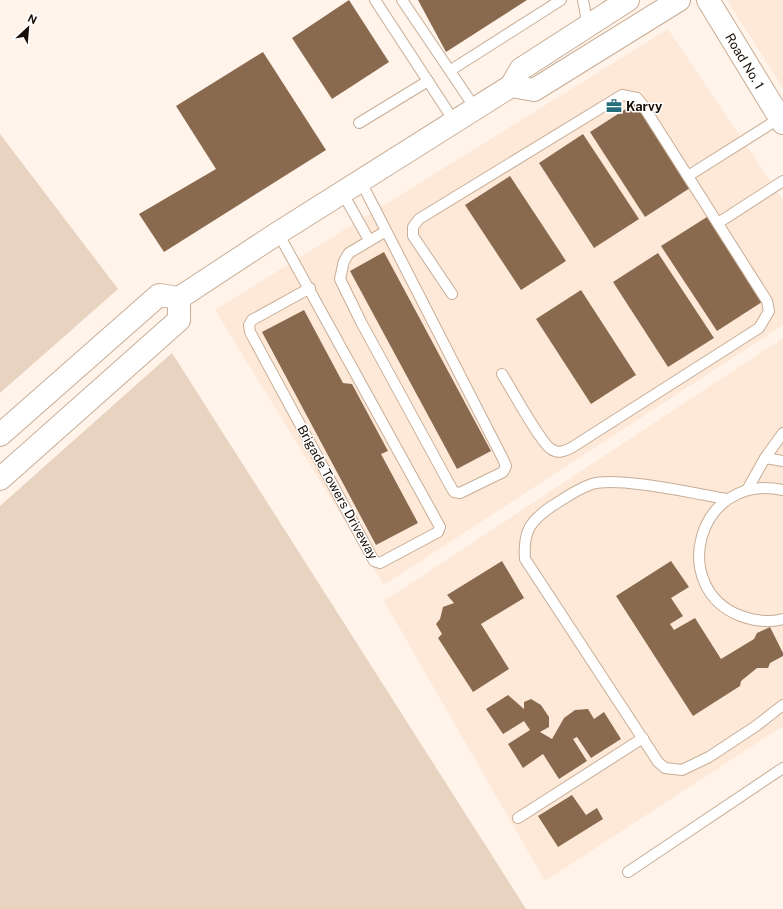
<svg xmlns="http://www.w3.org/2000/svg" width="783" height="909" viewBox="0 0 783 909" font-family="'Public Sans',sans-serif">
<rect width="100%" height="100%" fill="#fff3ea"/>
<g fill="#fee9d8">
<path d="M 727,0 L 783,0 L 783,88 Z"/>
<path d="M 668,29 L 783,200 L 783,325 L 384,585 L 215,310 Z"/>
<path d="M 783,338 L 783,726 L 545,881 L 384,601 Z"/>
</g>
<g fill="#e8d2c0">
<path d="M 0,134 L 118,289 L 0,393 Z"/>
<path d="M 172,353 L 526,909 L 0,909 L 0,506 Z"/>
</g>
<g fill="#896a4f">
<path d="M 349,0 L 389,62 L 332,99 L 292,38 Z"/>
<path d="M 418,0 L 527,0 L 446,52 Z"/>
<path d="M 263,52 L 326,150 L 164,252 L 139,214 L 216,169 L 176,106 Z"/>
<path d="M 635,103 L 690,188 L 645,217 L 590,132 Z"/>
<path d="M 583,134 L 639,219 L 594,248 L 539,163 Z"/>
<path d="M 510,176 L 566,261 L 521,290 L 465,205 Z"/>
<path d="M 707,217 L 762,302 L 717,331 L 661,246 Z"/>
<path d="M 384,252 L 491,451 L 457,469 L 350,271 Z"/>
<path d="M 658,253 L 714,338 L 668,367 L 613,282 Z"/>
<path d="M 581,290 L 636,375 L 591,404 L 536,319 Z"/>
<path d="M 304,310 L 343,383 L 352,384 L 388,451 L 381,454 L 418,523 L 376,545 L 262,332 Z"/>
<path d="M 502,561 L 524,598 L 481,624 L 509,669 L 473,692 L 438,638 L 442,634 L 436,624 L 440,619 L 443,607 L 454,603 L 447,595 Z"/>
<path d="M 671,561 L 689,587 L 671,598 L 683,616 L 670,624 L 674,630 L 695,618 L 721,659 L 754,639 L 757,633 L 770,627 L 783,653 L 783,656 L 770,663 L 768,668 L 757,668 L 741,681 L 740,686 L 693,716 L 616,596 Z"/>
<path d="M 508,695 L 524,709 L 524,702 L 531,699 L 541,705 L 549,717 L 549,727 L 540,732 L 552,739 L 564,718 L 575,710 L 588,709 L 594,719 L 604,712 L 621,739 L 591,758 L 577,737 L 573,739 L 587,761 L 559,779 L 543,754 L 523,768 L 508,744 L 530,730 L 524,721 L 503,734 L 486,709 Z"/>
<path d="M 572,795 L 586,815 L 597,808 L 603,819 L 558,847 L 538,816 Z"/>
</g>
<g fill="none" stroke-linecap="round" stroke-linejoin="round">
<defs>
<g id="service">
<path d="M 375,0 L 454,121"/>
<path d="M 402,0 L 475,108"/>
<path d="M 583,0 L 588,27"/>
<path d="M 451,70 L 561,0"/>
<path d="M 359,123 L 428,81"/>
<path d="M 688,176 L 780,118"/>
<path d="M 360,180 L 377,213 L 503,459 L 506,466 L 503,472 L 460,493 L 454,492 L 452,489 L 361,322 L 340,279 L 344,261 L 349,253 L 386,231"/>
<path d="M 342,192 L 369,240"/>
<path d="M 718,223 L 783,181"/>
<path d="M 278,233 L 440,527 L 438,532 L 380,563 L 374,561 L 250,332 L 249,325 L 252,320 L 310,288"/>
<path d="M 452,294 L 413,236 L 413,227 L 419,219 L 622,95 L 637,98 L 642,104 L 767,301 L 769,311 L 759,328 L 571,448 C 565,451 558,454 551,449 C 540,442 511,388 502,374"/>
<path d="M 765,458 L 783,461"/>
<path d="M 747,490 L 765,458 L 783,433"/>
<path d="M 783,490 C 696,472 668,589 741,616 C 755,621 769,623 783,619"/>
<path d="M 727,499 C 697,494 618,476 592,484 C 577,489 565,498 552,506 C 530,521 523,531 525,559 L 658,762 L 665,768 L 682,770 L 709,757 L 756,726 L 783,705"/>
<path d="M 518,818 L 643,738"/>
<path d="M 628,872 L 783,768"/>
</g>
<g id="tertiary">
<path d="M 708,0 L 783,123"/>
<path d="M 511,86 L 534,90 L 679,0"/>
<path d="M 0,435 L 159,295 L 179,298 L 278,233 L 511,86 L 521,69 L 628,0"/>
<path d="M 0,479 L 179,320 L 179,298"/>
</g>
</defs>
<use href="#service" stroke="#c7ad96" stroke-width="12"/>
<use href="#tertiary" stroke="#c7ad96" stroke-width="24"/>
<use href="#service" stroke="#fff" stroke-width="10"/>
<use href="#tertiary" stroke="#fff" stroke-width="22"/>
</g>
<defs>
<symbol id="office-bare" viewBox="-9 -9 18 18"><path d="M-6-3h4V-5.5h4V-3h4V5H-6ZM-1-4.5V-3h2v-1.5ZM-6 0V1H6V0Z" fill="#266d7b" stroke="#fff" stroke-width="2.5" paint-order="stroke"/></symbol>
</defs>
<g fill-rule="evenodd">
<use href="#office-bare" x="603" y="95" width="22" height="22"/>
</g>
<g text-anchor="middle" stroke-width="3" stroke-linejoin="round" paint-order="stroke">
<g font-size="13" fill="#1a1008" stroke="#fff">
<text transform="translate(745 61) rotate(59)" y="5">Road No. 1</text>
<text transform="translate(338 492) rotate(61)" y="5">Brigade Towers Driveway</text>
</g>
<g font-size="13" font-weight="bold" fill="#1a1008" stroke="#fff" text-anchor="start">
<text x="626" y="111">Karvy</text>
</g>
</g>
<g transform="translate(28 28) rotate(26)" stroke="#ffffff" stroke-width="3" paint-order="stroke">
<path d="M0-3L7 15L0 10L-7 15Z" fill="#1a1008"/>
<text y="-6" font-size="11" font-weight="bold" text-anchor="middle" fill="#1a1008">N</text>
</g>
</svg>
